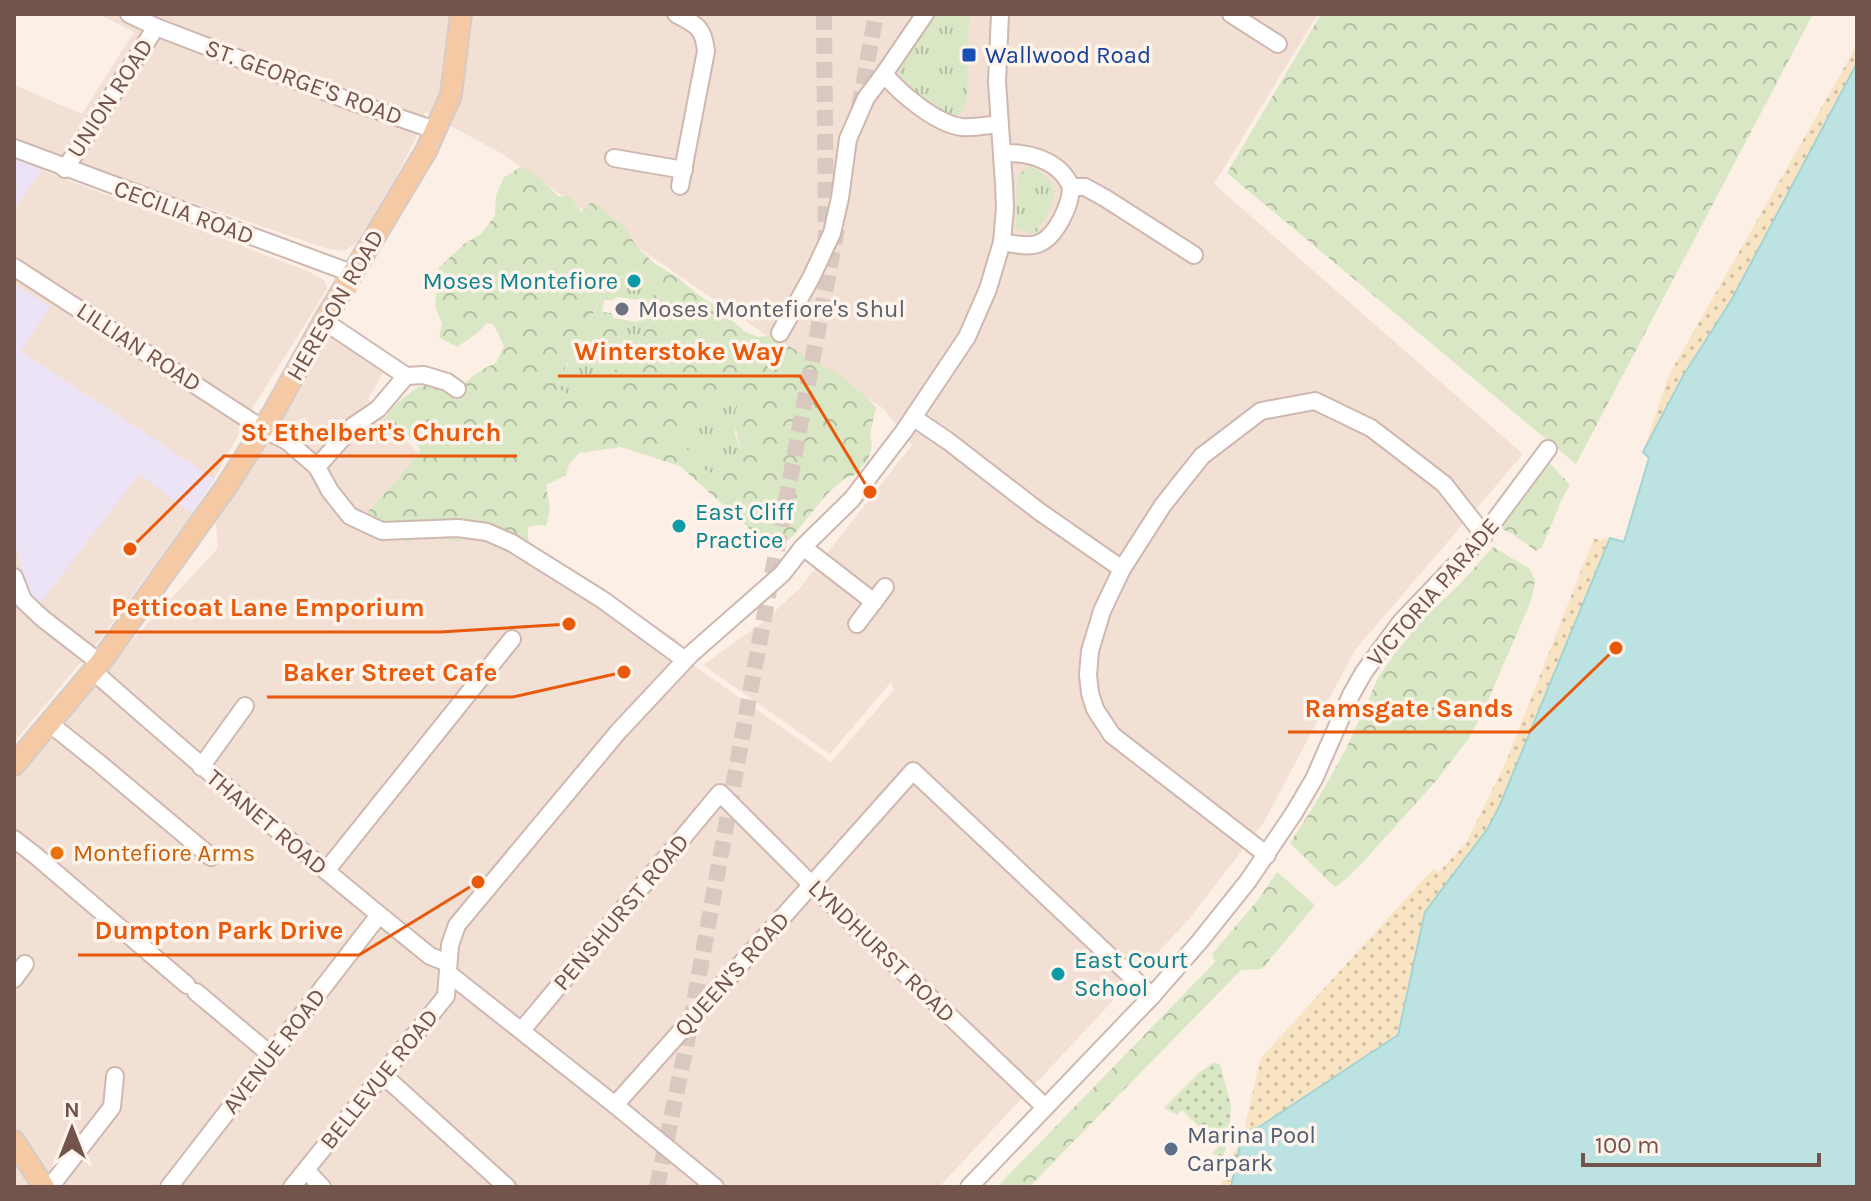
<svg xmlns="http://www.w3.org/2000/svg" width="1871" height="1201" viewBox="0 0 1871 1201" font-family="Karla,sans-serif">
<defs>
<pattern id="grass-tufts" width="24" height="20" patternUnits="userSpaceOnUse" patternTransform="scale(2)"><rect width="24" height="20" fill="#d9e7c5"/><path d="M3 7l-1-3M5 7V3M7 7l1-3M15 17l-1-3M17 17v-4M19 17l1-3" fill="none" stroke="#b4bea2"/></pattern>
<pattern id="forest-crowns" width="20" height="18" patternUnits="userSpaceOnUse" patternTransform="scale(2)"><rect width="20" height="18" fill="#d9e7c5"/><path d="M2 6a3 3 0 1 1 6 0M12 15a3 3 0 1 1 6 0" fill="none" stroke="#b4bea2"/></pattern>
<pattern id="sand-dots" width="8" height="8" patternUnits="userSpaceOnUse" patternTransform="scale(2)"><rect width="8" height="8" fill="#f8e3c3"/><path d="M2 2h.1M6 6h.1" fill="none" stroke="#cdbba1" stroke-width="1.8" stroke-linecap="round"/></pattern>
<pattern id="garden-dots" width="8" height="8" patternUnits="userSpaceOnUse" patternTransform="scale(2)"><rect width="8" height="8" fill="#d9e7c5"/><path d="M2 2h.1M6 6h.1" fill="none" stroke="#b4bea2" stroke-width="1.8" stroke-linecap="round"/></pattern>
</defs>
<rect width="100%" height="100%" fill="#fbefe6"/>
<g fill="#f2e0d5">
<path d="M 99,14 L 1318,14 L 1214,184 L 1523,454 L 1355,650 L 1264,822 L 1189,919 L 939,1187 L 14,1187 L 14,776 L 87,689 L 218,548 L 215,514 L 329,327 L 386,368 L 368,399 L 419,454 L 364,516 L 513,535 L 676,639 L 696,667 L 831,762 L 894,690 L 891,682 L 830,754 L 703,665 L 762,623 L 799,589 L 912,445 L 883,408 L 789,351 L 499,152 L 425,112 L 415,140 L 398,173 L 361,235 L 355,244 L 344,251 L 328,249 L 37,149 L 14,139 L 14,85 L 82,114 L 134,32 Z"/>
<path d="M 14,158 L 47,172 L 310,272 L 324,280 L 327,289 L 255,404 L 214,479 L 192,514 L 98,642 L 14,742 Z"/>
</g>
<g fill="#ece3f7">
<path d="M 15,158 L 41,170 L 14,210 L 14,161 Z"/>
<path d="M 14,284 L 50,306 L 21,351 L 214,479 L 192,514 L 139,474 L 39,605 L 30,594 L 14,542 Z"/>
</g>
<g fill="url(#grass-tufts)" fill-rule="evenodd">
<path d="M 932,14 L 964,14 L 969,16 L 967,99 L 962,110 L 955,118 L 950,117 C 930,104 886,85 902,55 C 910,41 922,27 932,14 Z"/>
<path d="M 1029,166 C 1069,183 1052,208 1035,235 L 1016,229 L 1017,177 Z"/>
<path d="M 637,269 L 657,288 L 645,316 L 647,329 L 604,384 L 602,395 L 587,403 L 571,397 L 557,387 L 566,369 L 572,353 L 588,346 L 595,351 L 618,346 L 624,338 L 619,323 L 607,317 L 591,321 C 599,297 613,278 637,269 ZM 617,297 L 639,300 L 643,306 L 641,319 L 636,322 L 614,318 L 611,313 L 602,312 L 604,300 L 613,300 Z"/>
<path d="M 718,387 L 738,392 L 735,434 L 741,450 L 741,466 L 715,475 L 705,470 L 677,439 L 679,428 L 708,405 Z"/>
</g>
<g fill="url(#forest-crowns)" fill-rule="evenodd">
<path d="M 1321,14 L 1813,14 L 1576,464 L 1227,173 Z"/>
<path d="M 521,167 L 539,177 L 558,196 L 570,197 L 582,212 L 591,202 L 599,205 L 610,217 L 624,225 L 636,246 L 655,264 L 677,277 L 696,293 L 718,308 L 744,331 L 758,337 L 771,335 L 805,356 L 844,377 L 876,407 L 870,434 L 872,446 L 868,460 L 854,475 L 844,479 L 826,495 L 792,537 L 772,549 L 680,466 L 621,447 L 579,453 L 569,464 L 566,475 L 546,485 L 550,510 L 546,526 L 538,525 L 528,527 L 528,538 L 533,551 L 499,543 L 484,542 L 472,537 L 456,542 L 436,536 L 420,536 L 413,539 L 410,543 L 406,543 L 406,536 L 364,533 L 358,523 L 419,454 L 420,450 C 412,434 400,429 384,422 C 388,408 414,386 429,384 C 440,383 446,390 453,396 C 467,379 476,372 496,363 L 504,346 L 494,325 L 487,323 L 476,334 L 457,347 L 439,337 L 442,324 L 435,306 L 439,268 L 464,244 L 481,234 L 495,216 L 496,196 L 504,177 ZM 637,269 L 657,288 L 645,316 L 647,329 L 604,384 L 602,395 L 587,403 L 571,397 L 557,387 L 572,353 L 588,346 L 595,351 L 618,346 L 624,337 L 626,323 L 619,323 L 607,317 L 591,320 C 599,296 613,277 637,269 ZM 718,387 L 738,392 L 734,422 L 741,450 L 741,466 L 715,475 L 705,470 L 677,438 L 679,428 L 698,422 Z"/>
<path d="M 1546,459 L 1570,485 L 1562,499 L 1542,547 L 1536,551 L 1511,533 L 1499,528 Z"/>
<path d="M 1493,547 L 1530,569 L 1535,581 L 1531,601 L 1483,712 L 1469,738 L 1436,781 L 1364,861 L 1346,879 L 1335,887 L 1290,843 L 1315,804 L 1347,747 L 1378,678 L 1395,653 L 1422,620 L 1459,585 Z"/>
<path d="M 1277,872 L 1315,905 L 1262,969 L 1241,970 L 1029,1187 L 997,1187 L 1215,962 L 1212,954 L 1258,900 Z"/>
</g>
<path fill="url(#sand-dots)" d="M 1857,45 L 1857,159 L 1387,1187 L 1219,1187 L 1244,1129 L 1261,1058 L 1433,869 L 1439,872 L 1466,843 L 1506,762 L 1594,538 L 1598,540 L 1610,538 L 1624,542 L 1649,458 L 1643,452 L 1669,375 Z"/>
<path fill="url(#garden-dots)" d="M 1213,1063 L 1220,1064 L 1231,1106 L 1229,1132 L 1223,1160 L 1212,1153 L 1219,1146 L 1182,1110 L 1177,1115 L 1164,1108 L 1200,1072 Z"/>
<path fill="#bce3e2" stroke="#a3d4d3" stroke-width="2" d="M 1857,63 L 1857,1187 L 1231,1187 L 1243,1132 L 1259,1127 L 1398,1035 L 1425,912 L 1488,828 L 1500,805 L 1610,538 L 1624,542 L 1649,458 L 1643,452 L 1683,376 L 1732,299 Z"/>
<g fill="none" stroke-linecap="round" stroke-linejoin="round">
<g stroke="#d9c8c0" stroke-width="16" stroke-dasharray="16 8" stroke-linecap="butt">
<path d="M 824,14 L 826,244"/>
<path d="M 859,108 L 876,14"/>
<path d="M 657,1187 L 686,1047 L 754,671 L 837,229"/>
</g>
<defs>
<g id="minor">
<path d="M 129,14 L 156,27 L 347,100 L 435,130"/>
<path d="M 676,14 C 696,25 703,26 706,51 L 680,186"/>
<path d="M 925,14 L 884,74 C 900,93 936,124 962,127 C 974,128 988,125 1000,124"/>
<path d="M 1231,14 L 1278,44"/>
<path d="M 14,148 L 354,274"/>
<path d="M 1002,153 C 1028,152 1060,160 1071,187 C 1071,204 1057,235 1040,243 C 1029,248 1013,244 1002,242"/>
<path d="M 614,158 L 684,170"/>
<path d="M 65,169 L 156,27"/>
<path d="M 1071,187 L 1085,187 L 1105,198 L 1194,255"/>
<path d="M 14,267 L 263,429 L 287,441 L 317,467 L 330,491 L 350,516 L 382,531 L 458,528 L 487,532 L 512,543 L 603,600 L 685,660"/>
<path d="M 324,321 L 406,376 L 424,375 L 447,382 L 457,389"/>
<path d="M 780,333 L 811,278 L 832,233 L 840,198 L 848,139 L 866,98 L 884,74"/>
<path d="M 914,418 L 948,441 L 1040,512 L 1122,569"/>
<path d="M 317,467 L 353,426 L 378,409 L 406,376"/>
<path d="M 803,547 L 874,602"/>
<path d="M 14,577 L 23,600 L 42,618 L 100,663"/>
<path d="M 857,624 L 885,587"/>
<path d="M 93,671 C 204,769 316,864 430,956 L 448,963"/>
<path d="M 49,723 L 99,763 L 211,857"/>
<path d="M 201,767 L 245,706"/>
<path d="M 14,839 L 36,856 L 187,985"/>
<path d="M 1267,855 L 1112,735 L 1095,709 L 1090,693 L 1088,675 L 1090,651 L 1102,611 L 1122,569 L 1163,505 L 1202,456 L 1261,411 L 1315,401 L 1371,428 L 1444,484 L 1484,535"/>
<path d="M 326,871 L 512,639"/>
<path d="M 448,973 L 615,1105 L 715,1187"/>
<path d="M 14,979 L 25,964"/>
<path d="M 196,992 L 271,1055"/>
<path d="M 522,1030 L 720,793 L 811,884 L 1045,1107"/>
<path d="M 383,1075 L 507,1187"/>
<path d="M 615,1105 L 913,771 L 1152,996"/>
<path d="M 306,1170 L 322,1187"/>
<path d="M 50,1187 L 112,1107 L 115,1076"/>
<path d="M 169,1187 L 379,915"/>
<path d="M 292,1187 L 446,996 L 450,945 L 457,925 L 618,732 L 691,654 L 782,574 L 803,547 L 852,499 L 904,431 L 967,337 L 988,289 L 1002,242 L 1005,208 L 1004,184 L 997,82 L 1000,14"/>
<path d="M 969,1187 L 1152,996 L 1200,941 L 1248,881 L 1294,813 L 1314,779 L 1351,695 L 1364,672 L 1401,622 L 1484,535 L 1548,449"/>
</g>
<g id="major">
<path d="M 14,765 L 100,663 L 226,487 L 273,413 L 324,321 L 426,151 L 451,95 L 461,14"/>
<path d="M 14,1141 L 44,1187"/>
</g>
</defs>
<use href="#minor" stroke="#ceb8b0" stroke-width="20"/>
<use href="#major" stroke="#d5ccca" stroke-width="24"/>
<use href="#minor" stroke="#fff" stroke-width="16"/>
<use href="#major" stroke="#f5c9a3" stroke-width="20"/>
</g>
<rect fill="#1a4fb4" stroke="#fef4ec" stroke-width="3" x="961" y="47" width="16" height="16" rx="4"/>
<g fill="#0f9aa8" stroke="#fef4ec" stroke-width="3">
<circle cx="634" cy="281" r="8"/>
<circle cx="679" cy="526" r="8"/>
<circle cx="1058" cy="974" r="8"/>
</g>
<circle fill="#6b7280" stroke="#fef4ec" stroke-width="3" cx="622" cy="309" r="8"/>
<circle fill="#e8710a" stroke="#fef4ec" stroke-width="3" cx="57" cy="853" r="8"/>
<circle fill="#5c6f8a" stroke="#fef4ec" stroke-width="3" cx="1171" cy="1149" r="8"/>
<g text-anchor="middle" stroke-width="7" stroke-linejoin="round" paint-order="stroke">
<g font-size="24" fill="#164399" stroke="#fef4ec" text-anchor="start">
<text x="985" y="63">Wallwood Road</text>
</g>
<g font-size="24" fill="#72544d" stroke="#fef4ec">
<text transform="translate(304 82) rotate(20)" y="8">ST. GEORGE'S ROAD</text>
<text transform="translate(110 98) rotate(-57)" y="8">UNION ROAD</text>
<text transform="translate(184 212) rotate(20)" y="8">CECILIA ROAD</text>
<text transform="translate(335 305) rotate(-60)" y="8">HERESON ROAD</text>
<text transform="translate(139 347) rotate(33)" y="8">LILLIAN ROAD</text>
<text transform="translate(1433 592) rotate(-49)" y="8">VICTORIA PARADE</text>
<text transform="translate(267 822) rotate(40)" y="8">THANET ROAD</text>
<text transform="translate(621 912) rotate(-50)" y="8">PENSHURST ROAD</text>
<text transform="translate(882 951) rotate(44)" y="8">LYNDHURST ROAD</text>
<text transform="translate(732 974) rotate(-48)" y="8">QUEEN'S ROAD</text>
<text transform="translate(274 1051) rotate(-52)" y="8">AVENUE ROAD</text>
<text transform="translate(379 1079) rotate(-51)" y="8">BELLEVUE ROAD</text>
</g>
<g font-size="24" fill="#0d838f" stroke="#fef4ec" text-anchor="start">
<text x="618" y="289" text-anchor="end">Moses Montefiore</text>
<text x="695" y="520">East Cliff<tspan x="695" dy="28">Practice</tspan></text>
<text x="1074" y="968">East Court<tspan x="1074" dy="28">School</tspan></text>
</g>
<g font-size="24" fill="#5b616d" stroke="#fef4ec" text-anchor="start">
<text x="638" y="317">Moses Montefiore's Shul</text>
</g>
<g font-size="24" fill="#c56008" stroke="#fef4ec" text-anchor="start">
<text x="73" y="861">Montefiore Arms</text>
</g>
<g font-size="24" fill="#4e5e75" stroke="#fef4ec" text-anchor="start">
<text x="1187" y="1143">Marina Pool<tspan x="1187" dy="28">Carpark</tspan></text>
</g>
</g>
<path fill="none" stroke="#e8590c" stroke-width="3" d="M870 492L800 376H558M130 549L224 456H517M569 624L440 632H95M624 672L513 697H267M1616 648L1529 732H1288M478 882L359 955H78"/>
<g fill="#e8590c" stroke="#fef4ec" stroke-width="3">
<circle cx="870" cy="492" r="8"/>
<circle cx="130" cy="549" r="8"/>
<circle cx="569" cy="624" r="8"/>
<circle cx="624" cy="672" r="8"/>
<circle cx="1616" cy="648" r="8"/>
<circle cx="478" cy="882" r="8"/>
</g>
<g font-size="26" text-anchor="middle" font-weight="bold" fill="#e8590c" stroke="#fef4ec" stroke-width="7" stroke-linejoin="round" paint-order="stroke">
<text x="679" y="360">Winterstoke Way</text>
<text x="371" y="441">St Ethelbert's Church</text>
<text x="268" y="616">Petticoat Lane Emporium</text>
<text x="390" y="681">Baker Street Cafe</text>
<text x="1409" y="717">Ramsgate Sands</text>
<text x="219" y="939">Dumpton Park Drive</text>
</g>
<rect width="1871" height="1201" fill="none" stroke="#72544d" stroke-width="32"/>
<g transform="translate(72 1129)" stroke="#fef4ec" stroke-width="6" paint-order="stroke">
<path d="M0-6L14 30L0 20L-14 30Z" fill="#72544d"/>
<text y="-12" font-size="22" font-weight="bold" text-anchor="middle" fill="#72544d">N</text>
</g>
<path d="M1583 1153v12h236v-12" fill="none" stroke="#72544d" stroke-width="4"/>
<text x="1595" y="1153" font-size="24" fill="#72544d" stroke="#fef4ec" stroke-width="6" paint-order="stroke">100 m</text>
</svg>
